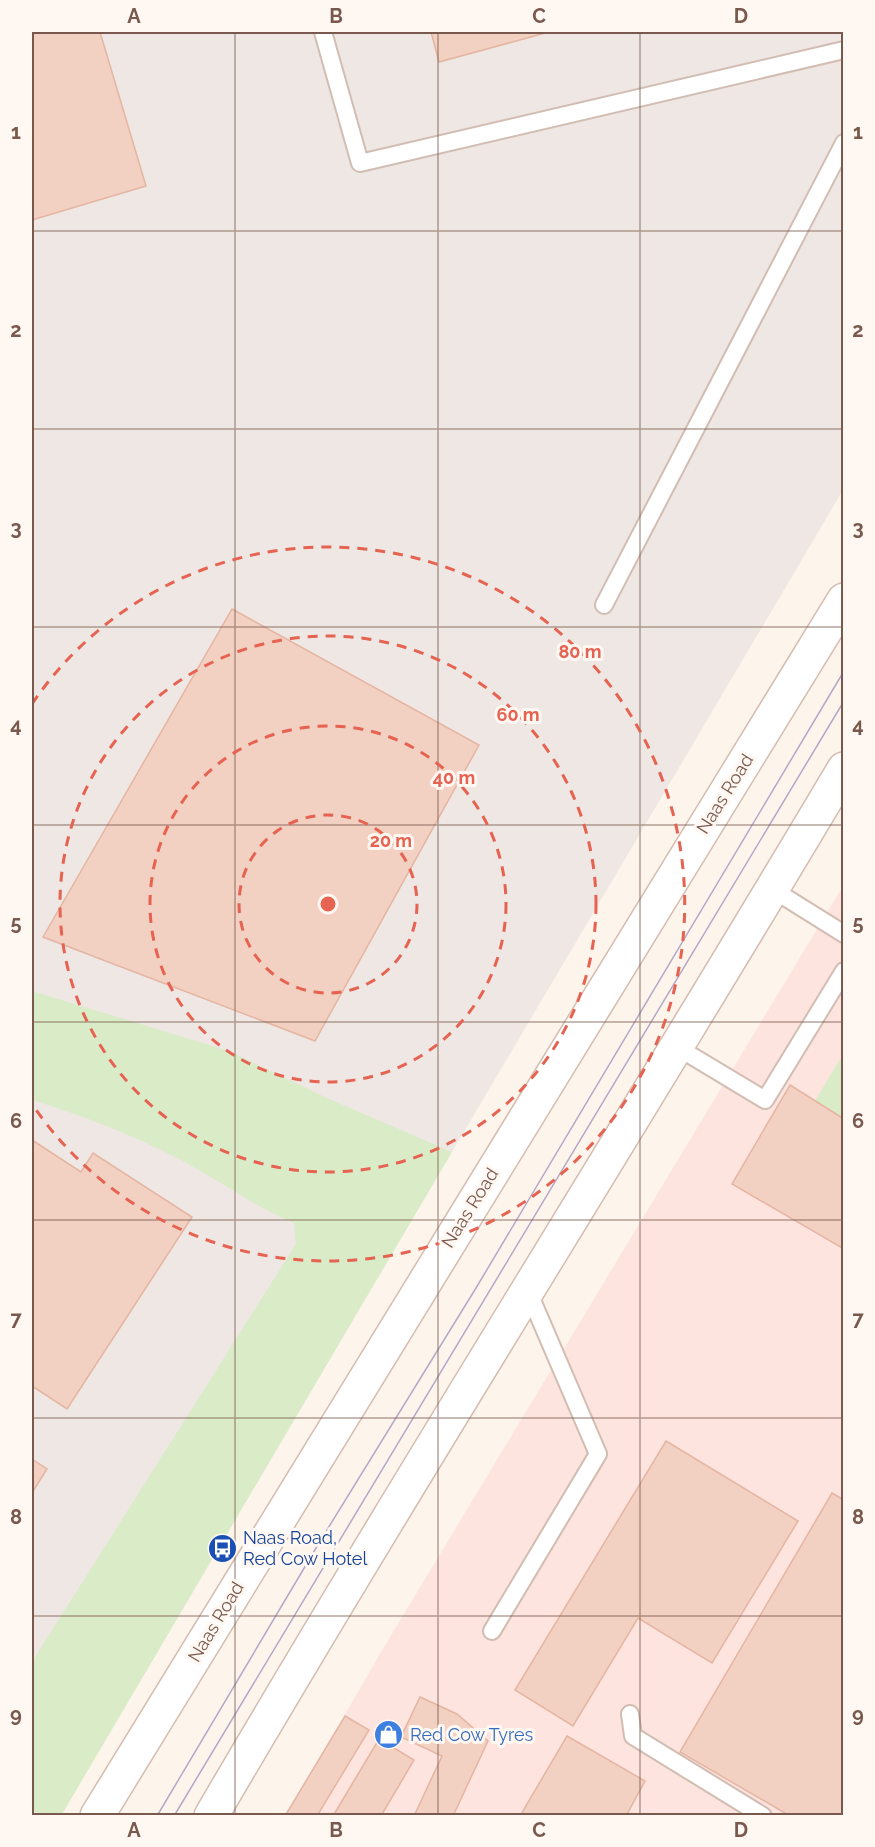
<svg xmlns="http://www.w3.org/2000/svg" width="875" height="1847" viewBox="0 0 875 1847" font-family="Raleway,sans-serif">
<rect width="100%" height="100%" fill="#fdf4eb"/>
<path fill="#fde4df" d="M 843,886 L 843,1815 L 286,1816 L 384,1647 Z"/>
<path fill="#eee7e3" d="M 32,32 L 843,32 L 843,490 L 452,1152 L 135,1681 L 32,1816 Z"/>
<g fill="#daebc8">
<path d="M 32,991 L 229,1051 L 329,1099 L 452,1152 L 61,1816 L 32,1815 L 32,1662 L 296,1244 L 294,1223 C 252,1206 217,1178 177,1158 C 131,1134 81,1115 32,1100 Z"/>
<path d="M 843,1054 L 843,1119 L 815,1101 Z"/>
</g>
<g fill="#f2d0c2" stroke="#e5b5a2" stroke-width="1.5">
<path d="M 32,32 L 100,32 L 146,186 L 32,220 Z"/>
<path d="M 431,32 L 549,32 L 439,62 Z"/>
<path d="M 232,609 L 479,745 L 315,1041 L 43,937 Z"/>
<path d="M 790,1085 L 844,1119 L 844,1249 L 732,1184 Z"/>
<path d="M 32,1140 L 81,1172 L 93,1153 L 192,1217 L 67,1409 L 32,1386 Z"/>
<path d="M 666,1441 L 798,1521 L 712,1663 L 638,1618 L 573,1726 L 515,1690 Z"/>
<path d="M 32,1459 L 47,1469 L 32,1493 Z"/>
<path d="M 832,1493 L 844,1500 L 844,1816 L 790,1816 L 680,1752 Z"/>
<path d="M 420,1697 L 457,1714 L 488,1741 L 453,1816 L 414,1816 L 442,1756 L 401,1737 Z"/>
<path d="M 345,1716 L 369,1730 L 317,1816 L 285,1816 Z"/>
<path d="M 567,1736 L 645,1781 L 626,1816 L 520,1816 Z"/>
<path d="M 379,1739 L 414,1760 L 381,1816 L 333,1816 Z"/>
</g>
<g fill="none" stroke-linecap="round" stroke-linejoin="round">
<defs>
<g id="service">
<path d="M 323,32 L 360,163 L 844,50"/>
<path d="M 604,605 L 844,143"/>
<path d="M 772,889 L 844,934"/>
<path d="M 677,1047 L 765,1100 L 844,971"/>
<path d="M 492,1631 L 598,1454 L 528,1291"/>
<path d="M 630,1714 L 633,1736 L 763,1816"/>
</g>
<g id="secondary">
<path d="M 97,1816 L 844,600"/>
<path d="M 211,1816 C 417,1464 636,1119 844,769"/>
</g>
</defs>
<use href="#service" stroke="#d2bdb2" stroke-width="20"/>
<use href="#secondary" stroke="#d5bcaf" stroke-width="36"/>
<use href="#service" stroke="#fff" stroke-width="16"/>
<use href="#secondary" stroke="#fff" stroke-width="33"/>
<g stroke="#b5a7c8" stroke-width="1.5">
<path d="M 157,1816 L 322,1538 L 476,1288 L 844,671"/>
<path d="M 174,1816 L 844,701"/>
</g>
</g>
<path fill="none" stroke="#79584d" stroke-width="1.5" stroke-opacity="0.55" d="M 235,32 L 235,1816M 438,32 L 438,1816M 640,32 L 640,1816M 32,231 L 844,231M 32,429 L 844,429M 32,627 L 844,627M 32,825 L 844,825M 32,1022 L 844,1022M 32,1220 L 844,1220M 32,1418 L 844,1418M 32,1616 L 844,1616"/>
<g fill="none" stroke="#e66251" stroke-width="3" stroke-dasharray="10 8">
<circle cx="328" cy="904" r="89"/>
<circle cx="328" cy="904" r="178"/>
<circle cx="328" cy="904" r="268"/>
<path d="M32 704A357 357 0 1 1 32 1104"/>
</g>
<defs>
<symbol id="bus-disc" viewBox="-11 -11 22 22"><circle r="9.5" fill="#1a4fb4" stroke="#fff8f2"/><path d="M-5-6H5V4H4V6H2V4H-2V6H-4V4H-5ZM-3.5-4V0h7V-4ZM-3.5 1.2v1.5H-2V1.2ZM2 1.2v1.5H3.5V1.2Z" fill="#fff"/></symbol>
<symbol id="shop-disc" viewBox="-11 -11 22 22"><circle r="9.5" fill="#3f7fe0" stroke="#fff8f2"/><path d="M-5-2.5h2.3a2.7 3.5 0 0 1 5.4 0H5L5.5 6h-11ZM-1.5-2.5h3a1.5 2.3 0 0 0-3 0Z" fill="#fff"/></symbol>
</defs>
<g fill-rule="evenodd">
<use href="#bus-disc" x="206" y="1532" width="33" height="33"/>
<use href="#shop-disc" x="372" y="1718" width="33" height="33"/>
</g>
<g text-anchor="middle" stroke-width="6" stroke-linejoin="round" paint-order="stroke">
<g font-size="18" fill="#79584d" stroke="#fff8f2">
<text transform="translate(725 794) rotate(-58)" y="6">Naas Road</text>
<text transform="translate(470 1208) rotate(-58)" y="6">Naas Road</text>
<text transform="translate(216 1622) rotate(-59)" y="6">Naas Road</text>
</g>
<g font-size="18" fill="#164399" stroke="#fff8f2" text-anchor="start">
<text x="243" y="1544">Naas Road,<tspan x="243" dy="21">Red Cow Hotel</tspan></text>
</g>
<g font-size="18" fill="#366cbe" stroke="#fff8f2" text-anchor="start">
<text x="410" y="1741">Red Cow Tyres</text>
</g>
</g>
<circle cx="328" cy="904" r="9" fill="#e66251" stroke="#fff8f2" stroke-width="3"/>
<g font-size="18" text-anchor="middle" font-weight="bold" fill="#e66251" stroke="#fff8f2" stroke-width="6" stroke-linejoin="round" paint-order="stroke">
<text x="580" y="658">80 m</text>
<text x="518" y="721">60 m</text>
<text x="454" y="784">40 m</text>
<text x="391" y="847">20 m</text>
</g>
<rect width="875" height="1847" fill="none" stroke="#fff8f2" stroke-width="66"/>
<rect x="33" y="33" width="809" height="1781" fill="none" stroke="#79584d" stroke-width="2"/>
<g font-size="20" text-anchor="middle" font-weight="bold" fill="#79584d">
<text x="134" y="23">A</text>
<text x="336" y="23">B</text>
<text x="539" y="23">C</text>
<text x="741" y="23">D</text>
<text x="16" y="139">1</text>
<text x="858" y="139">1</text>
<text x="16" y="337">2</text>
<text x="858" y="337">2</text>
<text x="16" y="535">3</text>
<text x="858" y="535">3</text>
<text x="16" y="732">4</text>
<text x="858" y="732">4</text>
<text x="16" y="930">5</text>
<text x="858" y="930">5</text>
<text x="16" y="1128">6</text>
<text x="858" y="1128">6</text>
<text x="16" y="1326">7</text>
<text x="858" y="1326">7</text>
<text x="16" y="1524">8</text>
<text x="858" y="1524">8</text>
<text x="16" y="1722">9</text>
<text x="858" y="1722">9</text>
<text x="134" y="1837">A</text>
<text x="336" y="1837">B</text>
<text x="539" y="1837">C</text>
<text x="741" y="1837">D</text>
</g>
</svg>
